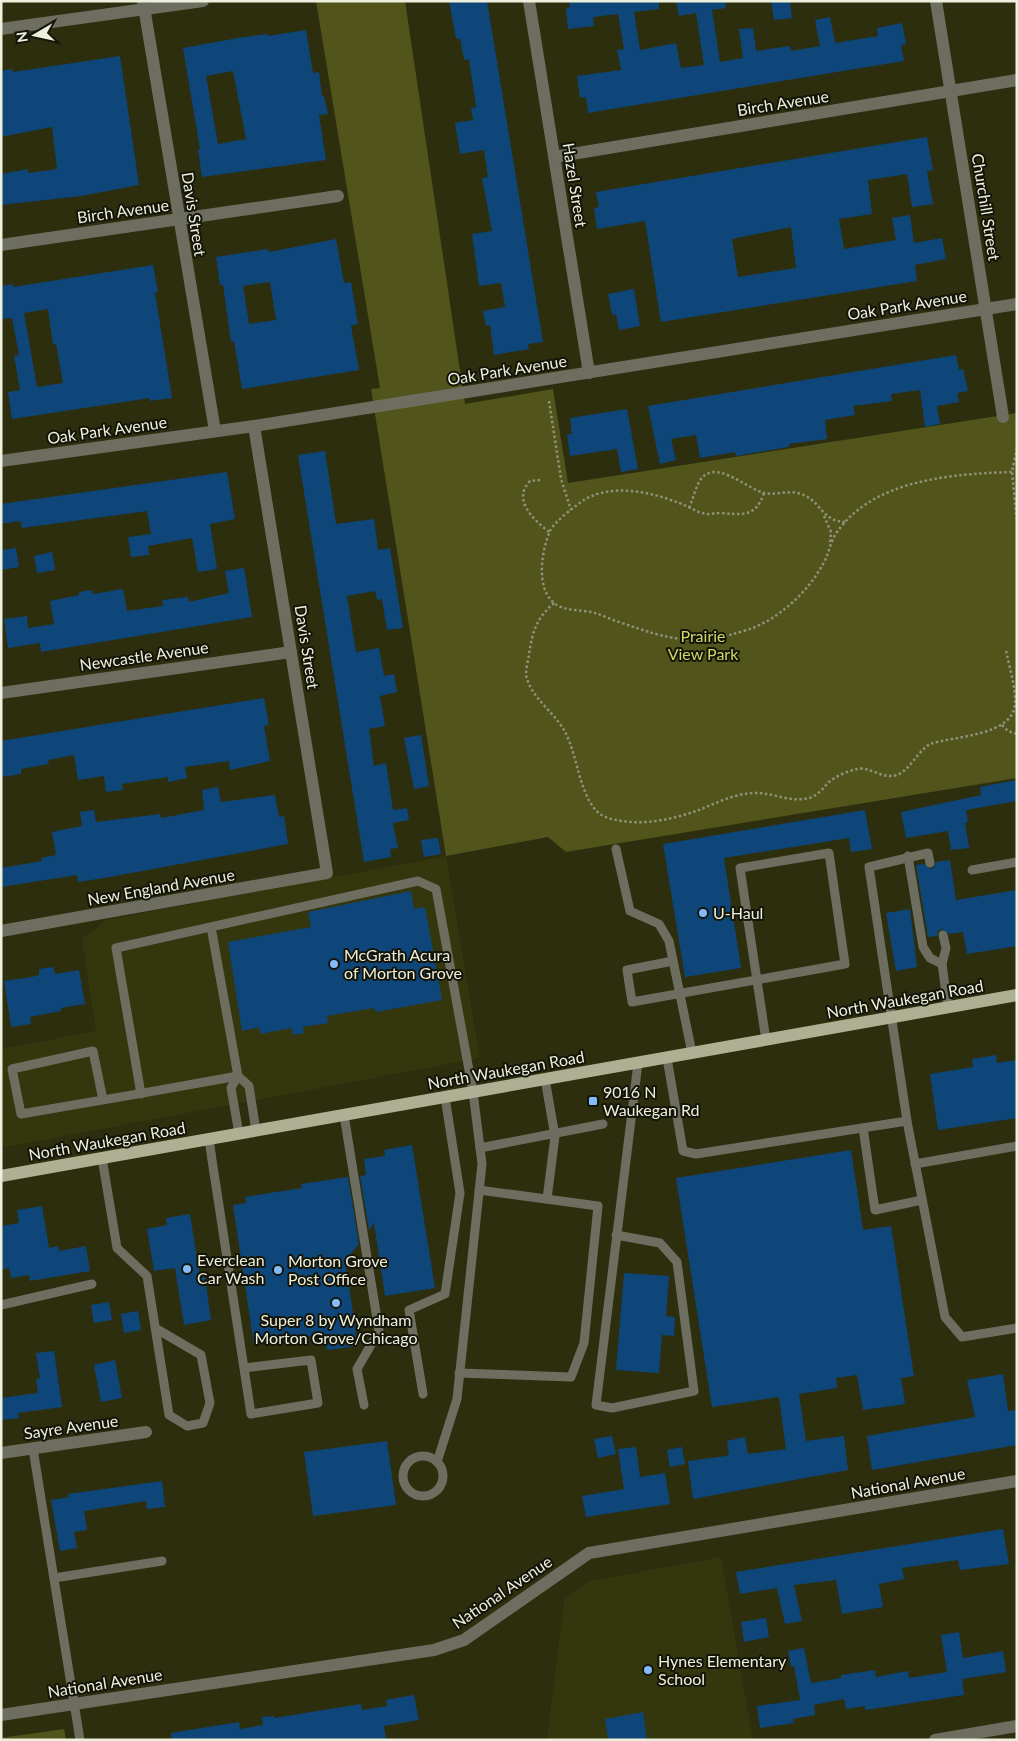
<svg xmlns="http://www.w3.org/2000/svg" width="1018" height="1741" viewBox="0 0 1018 1741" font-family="Lato,sans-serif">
<rect width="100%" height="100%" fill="#2c2e0e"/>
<g fill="#34360e">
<path d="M 446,856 L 480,1058 L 1,1148 L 1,1049 L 96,1031 L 82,939 L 106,920 Z"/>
<path d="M 721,1557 L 753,1740 L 547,1740 L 564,1600 L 590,1581 Z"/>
</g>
<g fill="#51541b">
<path d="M 316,1 L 405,1 L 465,404 L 553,389 L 568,483 L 1017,413 L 1017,778 L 566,852 L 548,837 L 446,856 L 371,389 L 380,388 Z"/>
<path d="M 64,1729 L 66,1740 L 1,1740 L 1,1738 Z"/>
</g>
<g fill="#0f467a" fill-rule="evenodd">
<path d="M 449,1 L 487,1 L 543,342 L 528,344 L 529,349 L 494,355 L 490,325 L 486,326 L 483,311 L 505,307 L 501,283 L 479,286 L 472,234 L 492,231 L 482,178 L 488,177 L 484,150 L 460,154 L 455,123 L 473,120 L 471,108 L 476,107 L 469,59 L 464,60 L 460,38 L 456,39 Z"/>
<path d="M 569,1 L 659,1 L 659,9 L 634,12 L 640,50 L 676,43 L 681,68 L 704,65 L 696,13 L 679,16 L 676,1 L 725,1 L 726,8 L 712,10 L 720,62 L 743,58 L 739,29 L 753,28 L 756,51 L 790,46 L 791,51 L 820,46 L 815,20 L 830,17 L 835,43 L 878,36 L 877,28 L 902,23 L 906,44 L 901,45 L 904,61 L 588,113 L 586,97 L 580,98 L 577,76 L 621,70 L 617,50 L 624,49 L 618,14 L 593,17 L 594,26 L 568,29 L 566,8 L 570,7 Z"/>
<path d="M 771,1 L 790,1 L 792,18 L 774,20 Z"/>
<path d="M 306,30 L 313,73 L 319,72 L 322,96 L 324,96 L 328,114 L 319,115 L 326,160 L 202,177 L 198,150 L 200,149 L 183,48 L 238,38 L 267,34 L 268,36 ZM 233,71 L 246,139 L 218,144 L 206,76 Z"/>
<path d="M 120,56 L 139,185 L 81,196 L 1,205 L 1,174 L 28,169 L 28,173 L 57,169 L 52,127 L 1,137 L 1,71 L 12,69 L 13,72 Z"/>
<path d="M 927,137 L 933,170 L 927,171 L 933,204 L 912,207 L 907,174 L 868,180 L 872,214 L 839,219 L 844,249 L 896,240 L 892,218 L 910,215 L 914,243 L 942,238 L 946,259 L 915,265 L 917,281 L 661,322 L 645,221 L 597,229 L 594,208 L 599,207 L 596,192 ZM 791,227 L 796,268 L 738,277 L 732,239 Z"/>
<path d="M 336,239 L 344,283 L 351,282 L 358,324 L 351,326 L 359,370 L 242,389 L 234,341 L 231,342 L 223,285 L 220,285 L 216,257 L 268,249 L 269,252 ZM 270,282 L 276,320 L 249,324 L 243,286 Z"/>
<path d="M 153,265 L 158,292 L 155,293 L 172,398 L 150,401 L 150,398 L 12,419 L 8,392 L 20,390 L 14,356 L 19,355 L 12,318 L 1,319 L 1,286 L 13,284 L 13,287 ZM 48,309 L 53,345 L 56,344 L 63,383 L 37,387 L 24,313 Z"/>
<path d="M 634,289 L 640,326 L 619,330 L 616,314 L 612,315 L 608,294 Z"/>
<path d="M 956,355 L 959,370 L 963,369 L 968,391 L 957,393 L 959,402 L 937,406 L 940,424 L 925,427 L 920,390 L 891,394 L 892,401 L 853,406 L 855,415 L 825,420 L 827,439 L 789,444 L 789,447 L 736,456 L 735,452 L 700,458 L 696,435 L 671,439 L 676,460 L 660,464 L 648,406 Z"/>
<path d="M 627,409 L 638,469 L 621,472 L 617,449 L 570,456 L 567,434 L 572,434 L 570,418 Z"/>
<path d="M 325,451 L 336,524 L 374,519 L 378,550 L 390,548 L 403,628 L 387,630 L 382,599 L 377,600 L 375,591 L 347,596 L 356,652 L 379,648 L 384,676 L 394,674 L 397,692 L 380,696 L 385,726 L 369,729 L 374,766 L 386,763 L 393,810 L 407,808 L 409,820 L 393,823 L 398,848 L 390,849 L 391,857 L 364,862 L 298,455 Z"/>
<path d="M 227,472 L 235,519 L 210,524 L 217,569 L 198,572 L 192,538 L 148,546 L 149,555 L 131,557 L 128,537 L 151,534 L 147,511 L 22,528 L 20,521 L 1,524 L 1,504 Z"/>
<path d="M 16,548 L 19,567 L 1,570 L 1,550 Z"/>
<path d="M 52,552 L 55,570 L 37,573 L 34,556 Z"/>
<path d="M 244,568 L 252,617 L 41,652 L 40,643 L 8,648 L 4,619 L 27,616 L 28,628 L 54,624 L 50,601 L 79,595 L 79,592 L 92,590 L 93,594 L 123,589 L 127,611 L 163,606 L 162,600 L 188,597 L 189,602 L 229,593 L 225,571 Z"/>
<path d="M 264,698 L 269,725 L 264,726 L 270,761 L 230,770 L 229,761 L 185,767 L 187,778 L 168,782 L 168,777 L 122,784 L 123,790 L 106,792 L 104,776 L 78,780 L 74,755 L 48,760 L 49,764 L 21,769 L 21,774 L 1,777 L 1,741 Z"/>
<path d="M 421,735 L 429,786 L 414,789 L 404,738 Z"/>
<path d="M 1017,780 L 1017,801 L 966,810 L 968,822 L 965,823 L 969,848 L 951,850 L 948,831 L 906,838 L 901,812 L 981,795 L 980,787 Z"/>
<path d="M 218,787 L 221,802 L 275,795 L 279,817 L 284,816 L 288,844 L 104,878 L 78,882 L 77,875 L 1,887 L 1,868 L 42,861 L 41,858 L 56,855 L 52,832 L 82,826 L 80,812 L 94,810 L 96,822 L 160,814 L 161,818 L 204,810 L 202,790 Z"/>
<path d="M 865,810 L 872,849 L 851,852 L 849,838 L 724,858 L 741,968 L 685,977 L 663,844 Z"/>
<path d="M 438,838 L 441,854 L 424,857 L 421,840 Z"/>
<path d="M 950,860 L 956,900 L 1017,890 L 1017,946 L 967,954 L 963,932 L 949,934 L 942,929 L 938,931 L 937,936 L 928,937 L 916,865 L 924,864 L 931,869 L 934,867 L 936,862 Z"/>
<path d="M 411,891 L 414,909 L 425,907 L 442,1000 L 376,1012 L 374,1008 L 327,1016 L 328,1023 L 303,1027 L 304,1033 L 293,1035 L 291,1028 L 260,1034 L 259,1027 L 242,1031 L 228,942 L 311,927 L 308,912 Z"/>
<path d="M 910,909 L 917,967 L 896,971 L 886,913 Z"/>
<path d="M 53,967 L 55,974 L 79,970 L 85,1004 L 61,1008 L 61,1011 L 30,1017 L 31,1024 L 11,1027 L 4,981 L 32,977 L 39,975 L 39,969 Z"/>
<path d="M 996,1055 L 997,1063 L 1017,1060 L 1017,1118 L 938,1130 L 930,1074 L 973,1067 L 972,1059 Z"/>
<path d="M 412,1145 L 435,1288 L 385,1296 L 374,1223 L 369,1230 L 360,1176 L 366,1175 L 364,1159 L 385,1156 L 384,1150 Z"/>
<path d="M 851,1150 L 863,1230 L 891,1226 L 914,1376 L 901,1378 L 905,1404 L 863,1410 L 857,1375 L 836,1378 L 837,1388 L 799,1394 L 806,1441 L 844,1436 L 848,1470 L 693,1499 L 688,1461 L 726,1456 L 729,1454 L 727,1441 L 745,1437 L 748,1454 L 786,1449 L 779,1397 L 712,1407 L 676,1178 Z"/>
<path d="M 348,1177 L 359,1244 L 345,1261 L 358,1346 L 327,1350 L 324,1334 L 254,1345 L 233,1205 L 246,1203 L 245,1197 L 302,1188 L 301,1184 Z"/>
<path d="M 42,1206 L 49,1248 L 58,1246 L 59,1251 L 86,1246 L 90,1271 L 30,1281 L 29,1275 L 11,1278 L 9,1268 L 1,1270 L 1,1226 L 19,1223 L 17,1210 Z"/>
<path d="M 190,1214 L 200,1278 L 205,1277 L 211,1320 L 184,1325 L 175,1268 L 154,1271 L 147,1229 L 167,1225 L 166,1218 Z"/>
<path d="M 624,1273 L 669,1276 L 666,1316 L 675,1317 L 674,1336 L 662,1335 L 659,1373 L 616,1370 Z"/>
<path d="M 109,1302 L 112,1320 L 94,1323 L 91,1305 Z"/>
<path d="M 138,1311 L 141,1330 L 124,1333 L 121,1314 Z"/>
<path d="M 54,1351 L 62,1407 L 18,1413 L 19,1418 L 1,1420 L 1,1398 L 38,1393 L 36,1379 L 40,1378 L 36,1353 Z"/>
<path d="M 115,1360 L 122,1398 L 101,1402 L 94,1365 Z"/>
<path d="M 1003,1374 L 1008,1411 L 1017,1410 L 1017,1445 L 872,1470 L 867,1436 L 975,1417 L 967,1380 Z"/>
<path d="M 612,1436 L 616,1454 L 598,1458 L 594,1439 Z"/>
<path d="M 387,1441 L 396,1505 L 313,1516 L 304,1452 Z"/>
<path d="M 636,1447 L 640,1477 L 665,1473 L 670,1504 L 586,1517 L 582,1496 L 624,1489 L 618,1449 Z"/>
<path d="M 682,1447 L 685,1464 L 670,1467 L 667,1450 Z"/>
<path d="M 162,1481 L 165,1507 L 147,1509 L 146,1501 L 84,1511 L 87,1530 L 74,1532 L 77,1548 L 60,1551 L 51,1500 L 69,1497 L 68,1494 Z"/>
<path d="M 1003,1529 L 1009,1564 L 960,1570 L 958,1560 L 902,1568 L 904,1579 L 879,1584 L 883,1607 L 842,1614 L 836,1580 L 794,1585 L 802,1621 L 785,1624 L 777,1588 L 740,1594 L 736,1572 Z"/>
<path d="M 766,1618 L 769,1637 L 744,1642 L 741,1622 Z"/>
<path d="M 959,1632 L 963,1658 L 1003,1651 L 1006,1672 L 962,1679 L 964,1695 L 865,1710 L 865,1706 L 846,1709 L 844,1699 L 814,1705 L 815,1715 L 793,1719 L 794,1723 L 760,1728 L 757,1706 L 800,1700 L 794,1666 L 791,1666 L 788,1651 L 804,1648 L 811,1683 L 841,1678 L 841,1675 L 875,1670 L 876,1677 L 908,1671 L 909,1678 L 947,1672 L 941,1635 Z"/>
<path d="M 414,1695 L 419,1720 L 384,1726 L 386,1740 L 172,1740 L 171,1733 L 239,1722 L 240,1729 L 263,1725 L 262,1717 L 274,1716 L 274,1718 L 361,1704 L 362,1710 L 387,1706 L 386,1700 Z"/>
<path d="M 643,1712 L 647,1740 L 608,1740 L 605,1719 Z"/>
</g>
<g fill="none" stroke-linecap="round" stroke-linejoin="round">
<g stroke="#8f9178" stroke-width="2.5" stroke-dasharray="2.5 2.5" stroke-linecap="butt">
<path d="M 549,401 L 561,479 L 571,510"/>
<path d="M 1017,448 L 1012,472 L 1017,522"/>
<path d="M 540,480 L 530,481 C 512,500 533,519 549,532"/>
<path d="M 764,493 C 755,519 741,514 720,513 C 715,513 711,514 707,514 C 697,513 689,506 679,503 C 651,492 612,483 584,500 C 575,506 554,522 550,531 C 542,550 535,587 554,603 C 565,612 582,609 595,613 C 603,615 611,620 619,622 C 671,640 693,647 747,630 C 778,620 808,592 823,564 C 829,554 830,542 837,532 C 874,479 953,474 1012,472"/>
<path d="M 689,508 C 693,499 695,490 699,482 C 713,456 747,489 764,493 C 778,496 791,488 806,496 C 822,505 824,522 846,522"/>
<path d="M 824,516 L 831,532 L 830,544"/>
<path d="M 554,603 C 536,619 532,632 529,655 C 528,661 526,668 526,674 C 529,696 554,712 564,730 C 577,753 578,787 594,808 C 599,815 608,819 617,820 C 643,826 674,819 699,810 C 716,803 734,794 753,793 C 772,792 790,803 809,798 C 819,795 823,788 829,782 C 836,776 848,771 857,769 C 871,766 882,780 897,775 C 910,770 917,752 930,744 C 954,736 1013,736 1015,704 C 1016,687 1009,667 1006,650"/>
<path d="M 1017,604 L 1017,612"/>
<path d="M 1002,725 L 1008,731 L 1017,734"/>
</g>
<g stroke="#6d6e5f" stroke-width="9">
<path d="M 616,849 L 630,911 L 659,924 L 669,941 L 692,1053"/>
<path d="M 908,856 L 923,947 L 930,958 L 942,964"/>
<path d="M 930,863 L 928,853 L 869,867 L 907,1121 L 945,1317 L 962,1337 L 1017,1328"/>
<path d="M 972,870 L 1017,862"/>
<path d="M 211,927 L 238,1076 L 249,1086 L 256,1131"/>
<path d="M 943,935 L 946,948 L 942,964 L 948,1008"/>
<path d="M 673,961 L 627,970 L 632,1002 C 703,990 774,977 845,964 L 829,853 L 740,868 L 766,1040"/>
<path d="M 667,1058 L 683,1151 L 696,1154 L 907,1121"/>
<path d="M 238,1076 L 231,1088 L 239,1134"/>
<path d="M 545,1079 L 555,1136 L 547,1199"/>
<path d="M 141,1094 L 116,948 L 418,881 L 436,889 L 473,1092 L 482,1164 L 457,1399 L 437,1462"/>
<path d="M 103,1100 L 93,1051 L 12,1069 L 21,1114 C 93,1102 166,1089 238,1076"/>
<path d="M 344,1115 L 379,1331 L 357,1369 L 364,1405"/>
<path d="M 863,1128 L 875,1210 L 922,1200"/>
<path d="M 209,1139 L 212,1160 L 251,1414 L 318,1403 L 311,1360 L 244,1368"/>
<path d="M 480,1148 L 603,1124"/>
<path d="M 102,1158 L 117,1248 L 147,1276 L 169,1415 L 187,1426 L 203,1423 L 210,1403 L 201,1355 L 155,1328"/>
<path d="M 915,1164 L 1017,1146"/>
<path d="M 616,1235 L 660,1243 L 677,1262 L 694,1391 L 612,1408 L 596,1405 L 638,1063"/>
<path d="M 1,1305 L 92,1284"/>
<path d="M 459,1373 L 571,1377 L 584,1343 L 598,1206 L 479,1190"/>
<path d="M 423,1394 L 409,1310 L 445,1294 L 460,1193 L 445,1097"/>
<path d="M 33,1449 L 80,1740"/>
<circle cx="423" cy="1476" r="20"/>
<path d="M 54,1578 L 162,1561"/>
</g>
<g stroke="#6d6e5f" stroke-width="12">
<path d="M 143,1 L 215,431"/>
<path d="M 529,1 L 589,373"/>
<path d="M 936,1 L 1003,417"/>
<path d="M 1,29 L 203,1"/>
<path d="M 554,157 L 1017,80"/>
<path d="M 1,245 L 338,196"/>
<path d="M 1,461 L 254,426 L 1017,304"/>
<path d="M 1,693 L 291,652"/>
<path d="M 1,931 L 327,873 L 254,426"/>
<path d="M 1,1453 L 146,1432"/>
<path d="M 1,1715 L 434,1650 L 464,1640 L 589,1553 L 1017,1481"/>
<path d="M 935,1740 L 1017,1726"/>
</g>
<path stroke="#adb092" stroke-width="12" d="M 1,1176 L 1017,995"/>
</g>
<g fill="#83bcfb" stroke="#141508" stroke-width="2">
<circle cx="703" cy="913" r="5"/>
<circle cx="334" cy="964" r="5"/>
<rect x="588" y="1096" width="10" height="10" rx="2.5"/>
<circle cx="187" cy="1269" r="5"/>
<circle cx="278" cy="1270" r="5"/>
<circle cx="336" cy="1303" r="5"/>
<circle cx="648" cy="1670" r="5"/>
</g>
<g text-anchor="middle" stroke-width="4" stroke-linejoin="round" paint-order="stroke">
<g font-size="16" fill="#eef0de" stroke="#141508">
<text transform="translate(783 103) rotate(-9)" y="6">Birch Avenue</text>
<text transform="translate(575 185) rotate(81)" y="6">Hazel Street</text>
<text transform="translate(986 207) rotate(81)" y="6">Churchill Street</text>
<text transform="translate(123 211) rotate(-8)" y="6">Birch Avenue</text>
<text transform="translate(194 214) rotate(81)" y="6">Davis Street</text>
<text transform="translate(907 305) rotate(-9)" y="6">Oak Park Avenue</text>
<text transform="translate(507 370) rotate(-9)" y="6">Oak Park Avenue</text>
<text transform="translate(107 430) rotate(-8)" y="6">Oak Park Avenue</text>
<text transform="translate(307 647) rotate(81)" y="6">Davis Street</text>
<text transform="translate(144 656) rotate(-8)" y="6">Newcastle Avenue</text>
<text transform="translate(161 887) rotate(-10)" y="6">New England Avenue</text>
<text transform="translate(905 999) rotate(-10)" y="6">North Waukegan Road</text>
<text transform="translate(506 1070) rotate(-10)" y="6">North Waukegan Road</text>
<text transform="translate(107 1141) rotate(-10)" y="6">North Waukegan Road</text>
<text transform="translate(71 1427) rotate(-8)" y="6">Sayre Avenue</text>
<text transform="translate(908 1483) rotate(-10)" y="6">National Avenue</text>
<text transform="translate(502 1592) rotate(-34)" y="6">National Avenue</text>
<text transform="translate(105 1683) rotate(-9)" y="6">National Avenue</text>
</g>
<g font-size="16" fill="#d1d769" stroke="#141508">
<text x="703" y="642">Prairie<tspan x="703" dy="18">View Park</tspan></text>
</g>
<g font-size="16" fill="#eef0de" stroke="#141508" text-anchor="start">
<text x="713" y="919">U-Haul</text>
<text x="344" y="961">McGrath Acura<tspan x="344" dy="18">of Morton Grove</tspan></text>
<text x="603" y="1098">9016 N<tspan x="603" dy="18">Waukegan Rd</tspan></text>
<text x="197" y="1266">Everclean<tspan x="197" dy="18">Car Wash</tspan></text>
<text x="288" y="1267">Morton Grove<tspan x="288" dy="18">Post Office</tspan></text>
<text x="336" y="1326" text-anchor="middle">Super 8 by Wyndham<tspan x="336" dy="18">Morton Grove/Chicago</tspan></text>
<text x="658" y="1667">Hynes Elementary<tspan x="658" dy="18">School</tspan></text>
</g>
</g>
<rect width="1018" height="1741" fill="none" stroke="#eef0de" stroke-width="5"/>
<g transform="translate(35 35) rotate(261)" stroke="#141508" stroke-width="4" paint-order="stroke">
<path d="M0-4L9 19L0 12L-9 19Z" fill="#eef0de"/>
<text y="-8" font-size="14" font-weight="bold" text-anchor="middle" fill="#eef0de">N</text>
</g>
</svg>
